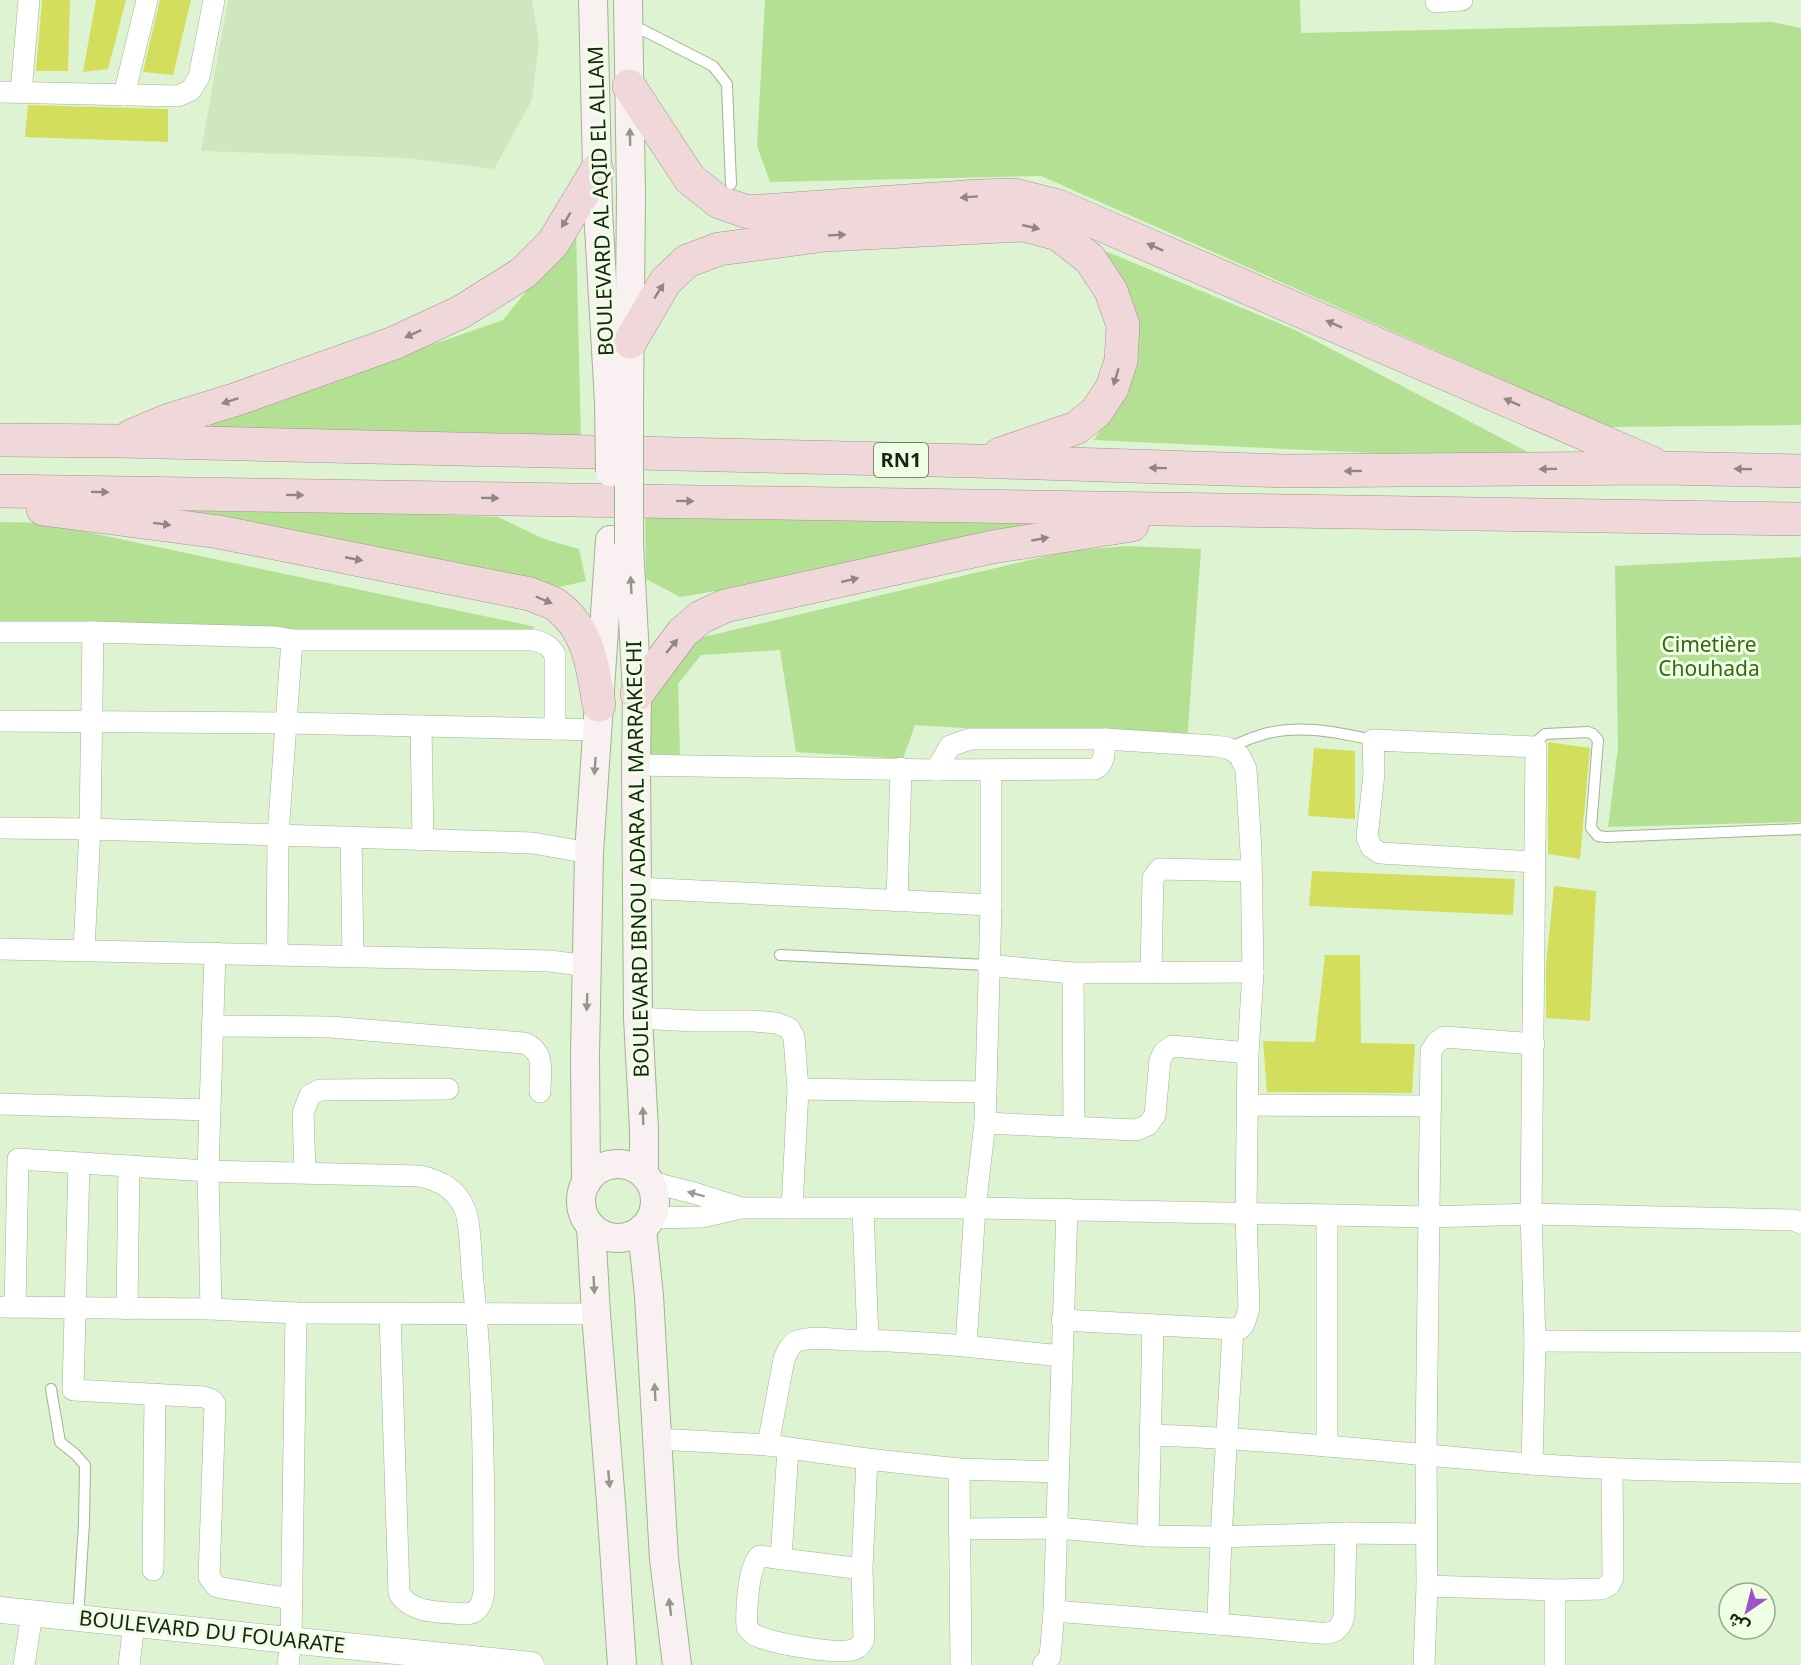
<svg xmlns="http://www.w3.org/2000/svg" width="1801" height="1665" viewBox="0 0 1801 1665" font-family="'Noto Sans','Noto Sans Arabic',sans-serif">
<rect width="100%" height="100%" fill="#def3d1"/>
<path fill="#cfe7bf" d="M 228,0 L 532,0 L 539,42 L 532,100 L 494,169 L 407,158 L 201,151 Z"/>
<g fill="#b3e093">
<path d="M 765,0 L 1300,0 L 1301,33 L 1772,22 L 1801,28 L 1801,425 L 1609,427 L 1041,176 L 770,182 L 757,146 Z"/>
<path d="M 576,230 L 581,441 L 213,433 L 210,422 L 503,320 Z"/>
<path d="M 1098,248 L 1295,330 L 1545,461 L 1094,440 L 1134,376 L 1139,320 Z"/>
<path d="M 136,504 L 498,517 L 544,539 L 579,549 L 586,581 L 541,591 Z"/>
<path d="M 645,513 L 1041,522 L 800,577 L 680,597 L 646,579 Z"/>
<path d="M 0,522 L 44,523 L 536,627 L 512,637 L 0,624 Z"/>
<path d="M 1126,546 L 1201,549 L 1187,742 L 915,725 L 903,759 L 796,752 L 780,650 L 701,655 L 678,684 L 680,755 L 644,754 L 644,715 L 672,662 L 695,639 L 1068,551 Z"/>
<path d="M 1801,557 L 1801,822 L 1608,827 L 1618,748 L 1615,566 Z"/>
</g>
<g fill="#d4de5d">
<path d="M 42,0 L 70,0 L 68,71 L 36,71 Z"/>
<path d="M 96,0 L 126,0 L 108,69 L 83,72 Z"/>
<path d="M 160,0 L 191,0 L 173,75 L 143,72 Z"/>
<path d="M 28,105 L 168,109 L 168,142 L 25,137 Z"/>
<path d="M 1548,742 L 1590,748 L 1580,859 L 1548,854 Z"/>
<path d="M 1314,748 L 1355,751 L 1355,819 L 1308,816 Z"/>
<path d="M 1312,871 L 1515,879 L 1513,915 L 1309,906 Z"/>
<path d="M 1554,886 L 1596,891 L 1590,1021 L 1546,1018 L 1546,965 Z"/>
<path d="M 1325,955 L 1360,955 L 1361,1043 L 1415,1044 L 1412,1093 L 1267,1092 L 1263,1041 L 1315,1042 Z"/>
</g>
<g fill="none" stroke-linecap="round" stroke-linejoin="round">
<defs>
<g id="service">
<path d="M 631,24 L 713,66 L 727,84 L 731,184"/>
<path d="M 1536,747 L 1538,740 L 1545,734 L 1588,732 L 1593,734 L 1598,740 L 1591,828 L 1598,836 L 1606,837 L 1801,829"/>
<path d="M 1228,748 C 1238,744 1248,739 1258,736 C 1296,723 1336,732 1373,740"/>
<path d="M 780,955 L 987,965"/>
<path d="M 51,1389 L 60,1442 L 75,1454 L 85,1465 L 84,1523 L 78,1618"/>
</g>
<g id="minor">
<path d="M 1436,2 L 1462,0"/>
<path d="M 0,92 L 178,96 L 191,90 L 199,77 L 214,0"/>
<path d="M 21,92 L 29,0"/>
<path d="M 124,95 L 147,0"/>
<path d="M 0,632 L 93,632 L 276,637 L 292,640 L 278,835 L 277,955"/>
<path d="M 292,640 L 533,640 C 544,643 550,645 555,655 L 555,729"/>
<path d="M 0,721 L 287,723 L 598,730"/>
<path d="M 421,726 L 423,840"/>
<path d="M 636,765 L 936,770 L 950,746 L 970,739 L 1105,739 L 1215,746 L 1228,748 L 1239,755 L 1246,769 L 1251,852 L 1253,972 L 1248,1053 L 1246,1214 L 1249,1309 L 1244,1324 L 1241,1328 L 1233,1329 L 1062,1320"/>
<path d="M 936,770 L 1095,769 C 1106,763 1104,750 1105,739"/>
<path d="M 0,828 L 90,829 L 533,843 L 589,853"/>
<path d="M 351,837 L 353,957"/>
<path d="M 637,888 L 991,905"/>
<path d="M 897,901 L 901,768"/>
<path d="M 0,949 L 550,961 L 588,966"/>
<path d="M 84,950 L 90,829 L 93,632"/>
<path d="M 987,965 L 1073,973 L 1253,972"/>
<path d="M 1151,972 L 1153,878 L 1160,869 L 1251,871"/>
<path d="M 1073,973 L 1074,1127"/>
<path d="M 638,1018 L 694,1021 L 754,1021 L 776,1023 L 789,1028 L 794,1037 L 798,1089 L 986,1092"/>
<path d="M 212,1026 L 330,1027 L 524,1043 C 546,1052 540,1071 540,1092"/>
<path d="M 0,1104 L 209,1110"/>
<path d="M 1247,1105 L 1431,1106"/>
<path d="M 985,1123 L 1136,1130 L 1148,1125 L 1155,1115 L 1160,1060 L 1164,1052 L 1172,1046 L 1248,1053"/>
<path d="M 79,1164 L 73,1390 L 204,1397 L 212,1400 L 215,1404 L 209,1577 L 216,1586 L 222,1588 L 292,1599"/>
<path d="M 305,1172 L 303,1113 L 310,1095 L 320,1090 L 448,1089"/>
<path d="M 650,1182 L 694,1193 L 741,1208"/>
<path d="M 792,1208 L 798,1089"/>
<path d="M 863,1209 L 868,1340"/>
<path d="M 651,1218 L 702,1217 L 741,1208 L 975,1208 L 1428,1217 L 1531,1214 L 1794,1220 L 1801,1223"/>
<path d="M 2,1307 L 211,1309 L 296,1313 L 596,1314"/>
<path d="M 15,1307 L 18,1159 L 208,1171 L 420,1176 C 441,1181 457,1189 465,1210 C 471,1224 471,1265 473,1282 C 484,1385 484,1489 484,1592 C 482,1603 480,1611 468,1614 C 446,1612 411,1615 399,1593 L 390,1314"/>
<path d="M 127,1309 L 129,1166"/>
<path d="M 211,1309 L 208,1171 L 215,953"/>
<path d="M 1535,1341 L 1801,1342"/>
<path d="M 966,1346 L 975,1208 L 985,1123 L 991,905 L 991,770"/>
<path d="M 1150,1435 C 1278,1439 1405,1454 1532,1464 C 1622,1471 1711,1471 1801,1473"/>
<path d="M 657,1439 L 768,1445 L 867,1459 L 959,1469 L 1059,1472"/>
<path d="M 768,1445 L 784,1359 C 787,1352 790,1344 797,1341 C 812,1336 832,1339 847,1340 C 919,1340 991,1349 1062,1356"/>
<path d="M 1327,1446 L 1327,1215"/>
<path d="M 1532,1464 L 1535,1341 L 1531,1214 L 1536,747 L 1373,740 L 1374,774 L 1367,837 L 1371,847 L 1380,853 L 1534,862"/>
<path d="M 959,1469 L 961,1665"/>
<path d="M 959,1529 L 1058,1528 L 1148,1536 L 1219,1537 L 1346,1533 L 1426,1534"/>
<path d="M 1148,1536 L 1153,1325"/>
<path d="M 781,1559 L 788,1449"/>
<path d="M 862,1569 L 760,1556 C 748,1565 746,1611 747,1627 C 750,1631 752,1635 757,1636 C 774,1643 839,1656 855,1649 C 860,1647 862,1644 864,1639 L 862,1569 L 867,1459"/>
<path d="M 153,1570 L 155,1394"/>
<path d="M 1427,1586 L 1555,1590 L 1602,1589 L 1610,1584 L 1613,1577 L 1612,1469"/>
<path d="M 1054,1611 L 1218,1624 C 1220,1525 1228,1427 1233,1329"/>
<path d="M 1218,1624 L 1319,1633 C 1333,1634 1340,1631 1344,1616 L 1346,1533"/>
<path d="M 24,1665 L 32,1614"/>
<path d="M 129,1665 L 134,1624"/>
<path d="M 288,1665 L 291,1641 L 296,1313"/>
<path d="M 1043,1665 L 1050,1657 L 1054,1611 L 1067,1209"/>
<path d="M 1424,1665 L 1427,1586 L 1426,1454 L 1431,1051 L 1437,1042 L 1445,1037 L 1534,1044"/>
<path d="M 1555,1665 L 1555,1590"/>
</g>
<path id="tertiary" d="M 0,1610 L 531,1665"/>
<g id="secondary">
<path d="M 593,0 L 598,210 L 609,402"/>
<path d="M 628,0 L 631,195 L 629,402"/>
<path d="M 629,544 L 637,694 L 636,765 L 638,1018 L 644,1130 L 644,1174"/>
<circle cx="618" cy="1201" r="37"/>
<path d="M 586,1183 L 585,1055 L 589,853 L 610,540"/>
<path d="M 591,1227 L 596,1314 L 611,1503 L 622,1665"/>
<path d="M 642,1229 L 649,1296 L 664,1559 L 677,1665"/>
</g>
<g id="trunk">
<path d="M 629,86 L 690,179 L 719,202 L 748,212 L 979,196 L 1014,195 L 1058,206 L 1652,463"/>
<path d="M 630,342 L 665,282 L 687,261 L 719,249 L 825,235 L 1024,225 L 1058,234 L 1090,259 L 1111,291 L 1123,325 L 1121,361 L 1112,388 L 1096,412 L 1076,428 L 1000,454"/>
<path d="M 131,436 L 169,420 L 234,400 L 394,343 L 461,312 L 523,273 L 553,243 L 597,170"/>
<path d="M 0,440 L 119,441 L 975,461 L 1284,471 L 1662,468 L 1801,471"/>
<path d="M 0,491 L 1801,519"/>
<path d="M 43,509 L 219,532 L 530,594 C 538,598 548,600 556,605 C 589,629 593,668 599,705"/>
<path d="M 637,694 L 683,632 L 701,617 L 725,606 L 992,547 L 1132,525"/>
</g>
</defs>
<use href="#service" stroke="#a0b393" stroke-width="12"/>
<use href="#minor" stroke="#a0b393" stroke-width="22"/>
<use href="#tertiary" stroke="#a0b393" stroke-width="27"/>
<use href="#secondary" stroke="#a0b393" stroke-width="30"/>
<use href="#trunk" stroke="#a39290" stroke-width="34"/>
<use href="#service" stroke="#fff" stroke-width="10"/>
<use href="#minor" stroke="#fff" stroke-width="21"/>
<use href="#tertiary" stroke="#fff" stroke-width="26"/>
<use href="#secondary" stroke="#f9f1f1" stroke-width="28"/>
<use href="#trunk" stroke="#f0d8da" stroke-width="33"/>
<defs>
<g id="secondary-bridge">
<path d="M 609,402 L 610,472"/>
<path d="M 629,544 L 629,402"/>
</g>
</defs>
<use href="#secondary-bridge" stroke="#a0b393" stroke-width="30" stroke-linecap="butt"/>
<use href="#secondary-bridge" stroke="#f9f1f1" stroke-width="28"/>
</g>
<defs><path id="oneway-solid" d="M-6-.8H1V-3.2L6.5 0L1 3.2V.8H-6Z" transform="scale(1.5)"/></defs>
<g fill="#95948e">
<use href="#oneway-solid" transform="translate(630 137) rotate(-91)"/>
<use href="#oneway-solid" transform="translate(631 585) rotate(-93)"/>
<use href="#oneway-solid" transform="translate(595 766) rotate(94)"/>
<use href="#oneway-solid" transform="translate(587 1002) rotate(92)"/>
<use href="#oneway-solid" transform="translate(643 1116) rotate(-92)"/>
<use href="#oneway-solid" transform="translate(594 1285) rotate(87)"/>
<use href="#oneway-solid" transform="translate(655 1392) rotate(-93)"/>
<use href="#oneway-solid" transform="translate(609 1479) rotate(85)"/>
<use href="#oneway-solid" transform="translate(670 1607) rotate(-97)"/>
</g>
<g fill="#908682">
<use href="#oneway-solid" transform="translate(969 197) rotate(176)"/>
<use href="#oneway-solid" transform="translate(566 220) rotate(121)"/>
<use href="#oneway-solid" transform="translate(1031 227) rotate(13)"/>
<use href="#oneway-solid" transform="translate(837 235) rotate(-3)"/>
<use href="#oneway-solid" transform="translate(1155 247) rotate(-156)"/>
<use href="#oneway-solid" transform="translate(659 291) rotate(-57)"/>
<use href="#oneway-solid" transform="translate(1334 324) rotate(-156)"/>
<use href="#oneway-solid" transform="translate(413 334) rotate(155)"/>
<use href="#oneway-solid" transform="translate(1116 377) rotate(107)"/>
<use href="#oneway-solid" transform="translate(230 401) rotate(162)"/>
<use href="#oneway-solid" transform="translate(1512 402) rotate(-156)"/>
<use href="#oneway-solid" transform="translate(1158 468) rotate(-179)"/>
<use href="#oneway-solid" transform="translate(1548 469) rotate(179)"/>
<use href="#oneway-solid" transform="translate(1743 469) rotate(-179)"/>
<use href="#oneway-solid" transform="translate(1353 471) rotate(179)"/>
<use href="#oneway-solid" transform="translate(100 492) rotate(1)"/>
<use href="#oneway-solid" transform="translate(295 495) rotate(1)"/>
<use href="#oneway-solid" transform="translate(490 498) rotate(1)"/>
<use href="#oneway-solid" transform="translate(685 501) rotate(1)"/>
<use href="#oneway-solid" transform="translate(162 524) rotate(7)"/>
<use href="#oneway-solid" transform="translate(1040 539) rotate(-10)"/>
<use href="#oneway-solid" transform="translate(354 559) rotate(11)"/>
<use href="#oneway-solid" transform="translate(850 580) rotate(-13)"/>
<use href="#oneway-solid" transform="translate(544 600) rotate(23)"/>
<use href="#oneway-solid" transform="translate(672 646) rotate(-51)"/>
</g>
<use fill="#989c96" href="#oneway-solid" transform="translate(696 1194) rotate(-165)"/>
<g text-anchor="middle" stroke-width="6" stroke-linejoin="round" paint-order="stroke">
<rect fill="#eeffe3" stroke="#5a6454" stroke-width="1.5" x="874" y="443" width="54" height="34" rx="4.5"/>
<g font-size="20" font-weight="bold" fill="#1b2216">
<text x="901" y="467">RN1</text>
</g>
<g font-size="21" fill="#1b2216" stroke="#eeffe3">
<text transform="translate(601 201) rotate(-92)" y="7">BOULEVARD AL AQID EL ALLAM</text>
<text transform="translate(638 859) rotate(-91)" y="7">BOULEVARD IBNOU ADARA AL MARRAKECHI</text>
<text transform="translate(212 1632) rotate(6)" y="7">BOULEVARD DU FOUARATE</text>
</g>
<g font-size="21" fill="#3d621a" stroke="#eeffe3">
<text x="1709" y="652">Cimetière<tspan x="1709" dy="24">Chouhada</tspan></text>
</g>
</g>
<g transform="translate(1747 1611) rotate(215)"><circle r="28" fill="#eeffe3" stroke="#9aa791" stroke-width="1.5"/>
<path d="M0-4.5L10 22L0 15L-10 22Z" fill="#9f53c5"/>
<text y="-9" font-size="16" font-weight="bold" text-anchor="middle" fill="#1b2216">ش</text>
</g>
</svg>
